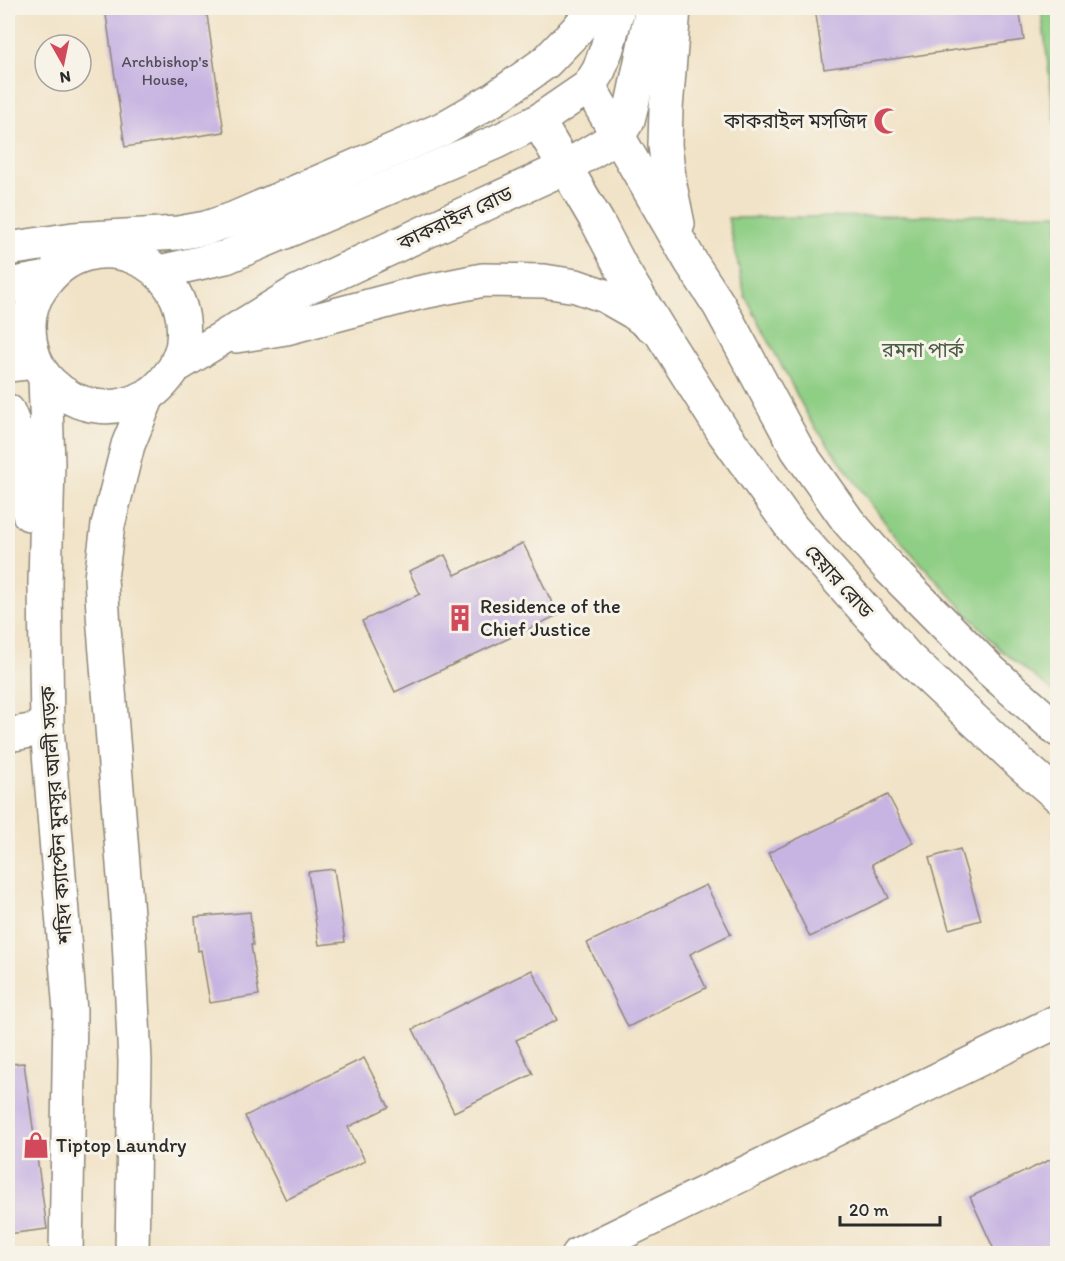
<svg xmlns="http://www.w3.org/2000/svg" width="1065" height="1261" viewBox="0 0 1065 1261" font-family="Itim,'Noto Sans Bengali',sans-serif">
<rect width="100%" height="100%" fill="#f7f3e8"/>
<filter id="ink" filterUnits="userSpaceOnUse"><feTurbulence type="fractalNoise" baseFrequency=".0167" numOctaves="2"/><feDisplacementMap in="SourceGraphic" scale="12" xChannelSelector="R" yChannelSelector="G"/><feConvolveMatrix kernelMatrix="1 2 1 2 8 2 1 2 1" color-interpolation-filters="sRGB"/></filter>
<filter id="wash" filterUnits="userSpaceOnUse"><feTurbulence type="fractalNoise" baseFrequency=".008" numOctaves="4" result="noise"/><feDisplacementMap in="SourceGraphic" scale="24" xChannelSelector="R" yChannelSelector="G"/><feGaussianBlur stdDeviation="1.35" result="paint"/><feColorMatrix in="noise" values="0 0 0 0 0 0 0 0 0 0 0 0 0 0 0 0 0 1.4 0 .05"/><feComposite in="paint" operator="in"/></filter>
<g filter="url(#wash)">
<rect width="100%" height="100%" fill="#f1e3c7"/>
<g fill="#8fce85" stroke="#5d7c58" stroke-width="1.5">
<path d="M 1041,8 L 1057,8 L 1057,138 Z"/>
<path d="M 1057,214 L 1058,214 L 1057,695 L 1001,650 L 892,532 L 810,420 L 745,296 L 728,218 Z"/>
</g>
<g id="blocks">
<g fill="#c7b4e2">
<path d="M 105,8 L 206,8 L 224,132 L 125,147 Z"/>
<path d="M 815,8 L 1019,8 L 1024,40 L 824,69 Z"/>
<path d="M 523,543 L 558,615 L 395,692 L 362,621 L 420,594 L 409,571 L 445,555 L 455,575 Z"/>
<path d="M 888,795 L 913,843 L 872,864 L 889,898 L 810,937 L 768,853 Z"/>
<path d="M 960,849 L 981,920 L 949,929 L 929,858 Z"/>
<path d="M 334,869 L 345,942 L 319,945 L 308,872 Z"/>
<path d="M 706,885 L 731,934 L 690,954 L 706,988 L 628,1027 L 587,943 Z"/>
<path d="M 250,912 L 253,945 L 251,945 L 259,995 L 210,1003 L 201,950 L 198,951 L 195,917 Z"/>
<path d="M 532,970 L 557,1020 L 516,1040 L 533,1074 L 454,1112 L 413,1029 Z"/>
<path d="M 364,1058 L 389,1107 L 348,1127 L 365,1161 L 286,1200 L 245,1116 Z"/>
<path d="M 24,1063 L 47,1229 L 8,1234 L 8,1064 Z"/>
<path d="M 1058,1156 L 1058,1254 L 996,1254 L 970,1197 Z"/>
</g>
</g>
</g>
<g filter="url(#ink)">
<use href="#blocks" fill-opacity="0" stroke="#8e8779" stroke-width="1.5"/>
<g fill="none" stroke-linecap="round" stroke-linejoin="round">
<defs>
<g id="minor">
<path d="M 8,735 L 47,728"/>
<path d="M 579,1254 L 1058,1021"/>
</g>
<g id="primary">
<path d="M 674,8 L 666,109 L 665,145 L 670,185 L 678,224"/>
<path d="M 589,86 L 691,262 L 719,305 L 797,449 L 848,521 L 889,568 L 990,670 L 1058,730"/>
<path d="M 538,121 L 598,223 L 622,269 L 661,333 L 724,433 L 792,528 L 906,656 L 1020,763 L 1058,796"/>
<path d="M 8,249 L 73,239 L 178,233 L 206,228 L 233,219 L 442,129 L 494,99 L 546,62 L 576,31 L 595,8"/>
<path d="M 159,272 L 226,257 L 496,142 L 538,121 L 589,86 L 599,70 L 607,48 L 618,8"/>
<path d="M 8,285 L 48,278"/>
<path d="M 236,336 L 286,328 L 418,293 L 483,280 L 544,281 L 576,286 L 605,296 L 633,312 L 652,326"/>
<path d="M 8,365 L 35,362"/>
<path d="M 175,367 C 178,358 183,349 183,341 C 192,258 88,218 42,287 C 34,298 29,312 29,325 C 29,347 34,367 51,383 C 77,409 114,414 147,396 C 159,389 167,378 175,367 L 297,292 L 468,212 L 564,168 L 618,136 L 628,120 L 633,100 L 652,8"/>
<path d="M 45,377 L 48,464 L 45,583 L 47,728 L 70,1011 L 66,1254"/>
<path d="M 8,411 C 23,443 27,479 29,514"/>
<path d="M 132,1254 L 135,1061 L 129,939 L 104,628 L 101,578 L 108,525 L 128,445 L 148,396"/>
</g>
</defs>
<use href="#minor" stroke="#8e8779" stroke-width="36"/>
<use href="#primary" stroke="#8e8779" stroke-width="36"/>
<use href="#minor" stroke="#fff" stroke-width="33"/>
<use href="#primary" stroke="#fff" stroke-width="33"/>
</g>
</g>
<defs>
<symbol id="mosque-bare" viewBox="-9 -9 18 18"><path d="M3.5-4.9A6 6 0 1 0 3.5 4.9A5 5 0 1 1 3.5-4.9Z" fill="#d1495b" stroke="#f7f3e8" stroke-width="2.5" paint-order="stroke"/></symbol>
<symbol id="building-bare" viewBox="-9 -9 18 18"><path d="M-4-6H4V6H1V3H-1V6H-4ZM-2.5-4.3h1.7v1.8h-1.7ZM.8-4.3h1.7v1.8H.8ZM-2.5-1h1.7V.8h-1.7ZM.8-1h1.7V.8H.8Z" fill="#d1495b" stroke="#f7f3e8" stroke-width="2.5" paint-order="stroke"/></symbol>
<symbol id="shop-bare" viewBox="-9 -9 18 18"><path d="M-5-2.5h2.3a2.7 3.5 0 0 1 5.4 0H5L5.5 6h-11ZM-1.5-2.5h3a1.5 2.3 0 0 0-3 0Z" fill="#d1495b" stroke="#f7f3e8" stroke-width="2.5" paint-order="stroke"/></symbol>
</defs>
<g fill-rule="evenodd">
<use href="#mosque-bare" x="868" y="102" width="38" height="38"/>
<use href="#building-bare" x="441" y="599" width="38" height="38"/>
<use href="#shop-bare" x="17" y="1126" width="38" height="38"/>
</g>
<g text-anchor="middle" stroke-width="6" stroke-linejoin="round" paint-order="stroke">
<g font-size="16" fill="#524d59">
<text x="165" y="67">Archbishop's<tspan x="165" dy="18">House,</tspan></text>
</g>
<g font-size="20" fill="#2b2b2b" stroke="#f7f3e8" text-anchor="start">
<text x="867" y="128" text-anchor="end">কাকরাইল মসজিদ</text>
<text x="480" y="613">Residence of the<tspan x="480" dy="23">Chief Justice</tspan></text>
<text x="56" y="1152">Tiptop Laundry</text>
</g>
<g font-size="20" fill="#2b2b2b" stroke="#f7f3e8">
<text transform="translate(455 218) rotate(-25)" y="7">কাকরাইল রোড</text>
<text transform="translate(839 581) rotate(48)" y="7">হেয়ার রোড</text>
<text transform="translate(56 815) rotate(-94)" y="7">শহিদ ক্যাপ্টেন মুনসুর আলী সড়ক</text>
</g>
<g font-size="20" fill="#495c46" stroke="#f7f3e8">
<text x="923" y="357">রমনা পার্ক</text>
</g>
</g>
<rect width="1065" height="1261" fill="none" stroke="#f7f3e8" stroke-width="30"/>
<g transform="translate(63 63) rotate(171)"><circle r="28" fill="#f7f3e8" stroke="#a5a39c" stroke-width="1.5"/>
<path d="M0-4.5L10 22L0 15L-10 22Z" fill="#d1495b"/>
<text y="-9" font-size="16" font-weight="bold" text-anchor="middle" fill="#2b2b2b">N</text>
</g>
<path d="M840 1216v9h100v-9" fill="none" stroke="#2b2b2b" stroke-width="3"/>
<text x="849" y="1216" font-size="18" fill="#2b2b2b" stroke="#f7f3e8" stroke-width="4.5" paint-order="stroke">20 m</text>
</svg>
